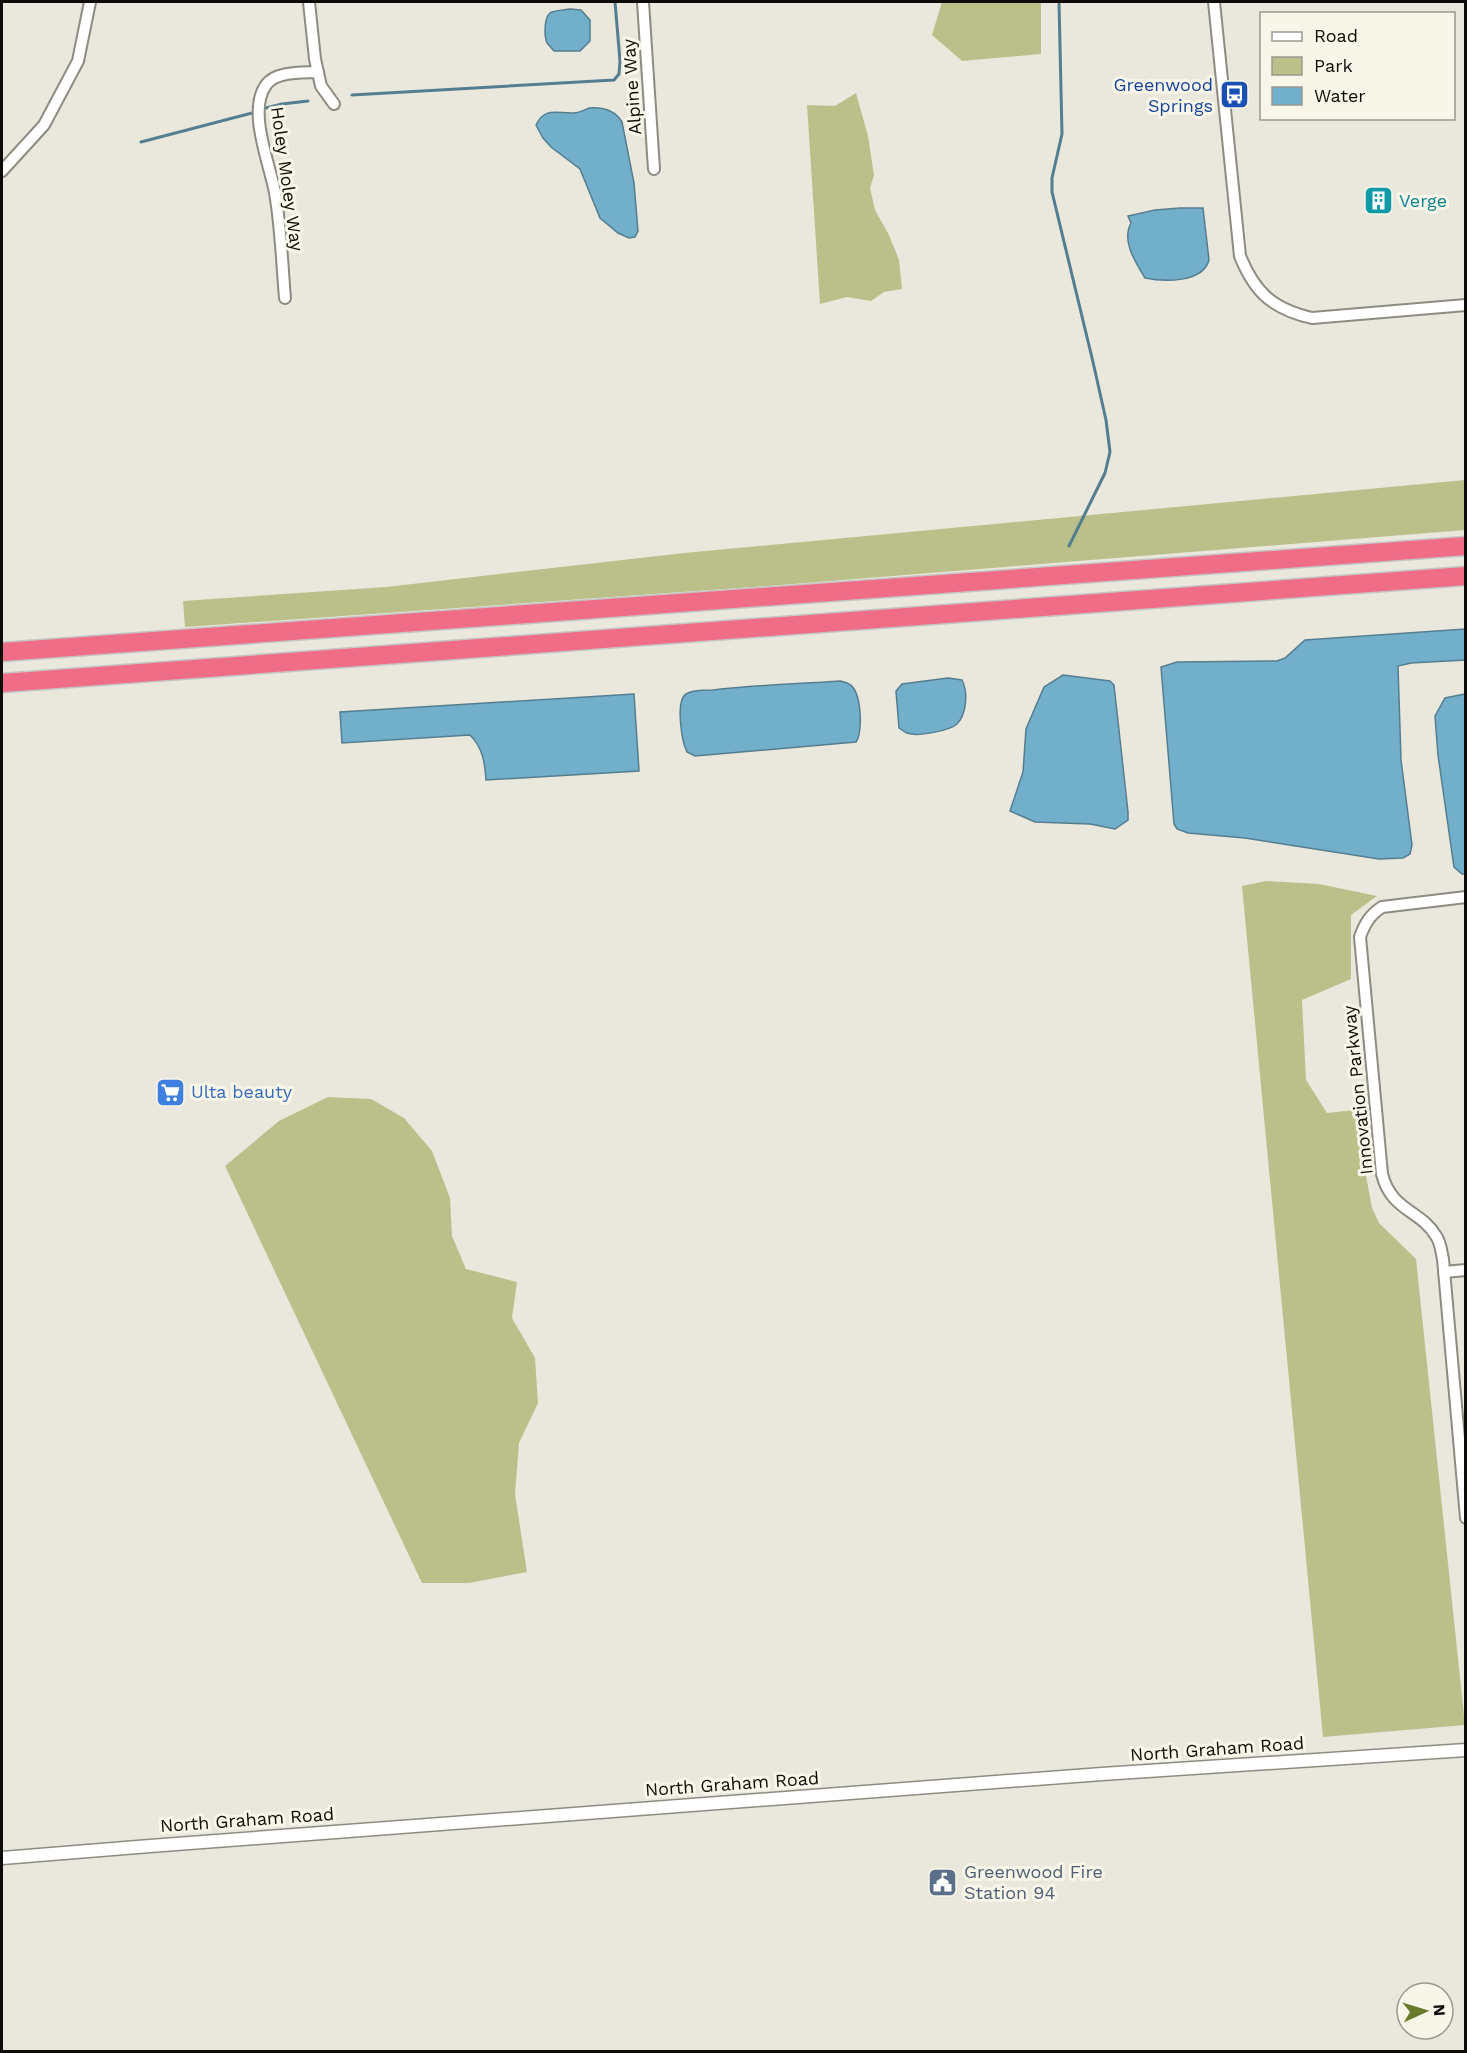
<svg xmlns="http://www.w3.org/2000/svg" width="1467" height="2053" viewBox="0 0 1467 2053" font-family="'Work Sans',sans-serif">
<rect width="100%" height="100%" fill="#eae8dc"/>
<g fill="#bbc08b">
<path d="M 942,2 L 1041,2 L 1041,54 L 962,61 L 932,35 Z"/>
<path d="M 856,93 L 868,136 L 874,175 L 870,188 L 875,210 L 889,235 L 899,260 L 902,289 L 884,292 L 871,301 L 847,297 L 820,304 L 807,105 L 835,106 Z"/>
<path d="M 1465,480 L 1465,530 L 768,586 L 185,627 L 183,601 L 386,587 L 684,553 Z"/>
<path d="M 1266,881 L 1319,884 L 1377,896 L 1351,915 L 1351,979 L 1302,1000 L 1306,1080 L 1327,1113 L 1354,1110 L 1372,1208 L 1379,1223 L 1416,1259 L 1465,1725 L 1323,1737 L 1242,886 Z"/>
<path d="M 328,1097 L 371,1099 L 404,1118 L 432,1151 L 450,1198 L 452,1236 L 466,1269 L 517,1282 L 512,1318 L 535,1358 L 538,1403 L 519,1443 L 515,1494 L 527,1572 L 469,1583 L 422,1583 L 225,1166 L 279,1121 Z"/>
</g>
<g fill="#72afcb" stroke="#547e90" stroke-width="1.5">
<path d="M 570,9 L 581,10 L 590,20 L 590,41 L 580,51 L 554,51 C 553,50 548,44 547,43 C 544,36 544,18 550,13 C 555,10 564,10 570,9 Z"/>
<path d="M 589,108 C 602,107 615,110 622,122 L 634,183 L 638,231 L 635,237 L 629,238 L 618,233 L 600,218 L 580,169 L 551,147 L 543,138 L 536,125 C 545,106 558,114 574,113 C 579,113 584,110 589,108 Z"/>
<path d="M 1180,208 L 1203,208 L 1209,260 C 1203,283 1164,282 1145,278 C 1136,263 1121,241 1131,223 L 1128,216 L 1155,210 Z"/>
<path d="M 1465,629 L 1465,660 L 1411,663 L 1398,666 L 1401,760 L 1412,845 L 1410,854 L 1403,858 L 1379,859 L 1245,838 L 1188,833 L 1177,829 L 1174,824 L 1161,667 L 1177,662 L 1277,661 L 1285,658 L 1305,640 Z"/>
<path d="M 1063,675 L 1110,681 L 1114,685 L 1128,812 L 1128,820 L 1115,829 L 1090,824 L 1035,822 L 1010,811 L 1023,772 L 1026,729 L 1044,687 Z"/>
<path d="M 948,678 L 962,680 C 968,691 967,714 957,724 C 949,731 917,737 907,733 C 904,732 902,730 899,728 L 896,691 L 902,684 Z"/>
<path d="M 840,681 C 843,682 846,682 849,684 C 862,691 863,733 856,742 L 695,756 L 687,752 C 682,742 675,701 686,694 C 692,690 705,690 713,690 C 755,685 798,684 840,681 Z"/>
<path d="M 634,694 L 639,771 L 486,780 C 485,763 483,748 470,735 L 342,743 L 340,712 Z"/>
<path d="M 1465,694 L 1466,874 L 1462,874 L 1454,867 L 1438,755 L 1435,716 L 1445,698 Z"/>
</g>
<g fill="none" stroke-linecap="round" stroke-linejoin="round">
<g stroke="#547e90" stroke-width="3">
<path d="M 1059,2 L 1062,134 L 1052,178 L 1052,192 L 1093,362 L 1106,420 L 1110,452 L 1105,473 L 1069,546"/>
<path d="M 352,95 L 614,80 L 619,74 L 620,61 L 615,2"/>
<path d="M 266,108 L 282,104 L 308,101"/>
<path d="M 141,142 L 256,112"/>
</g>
<defs>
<g id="minor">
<path d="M 309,2 L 315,59 L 321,86 L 334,104"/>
<path d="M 643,2 L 654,169"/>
<path d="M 1214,2 L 1240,256 C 1255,293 1273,309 1312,318 L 1466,305"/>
<path d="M 2,171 L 44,125 L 78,61 L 90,2"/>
<path d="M 285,298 C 282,264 281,227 275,193 C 270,164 247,111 266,85 C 276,71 302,73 318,72"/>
<path d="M 1466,897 L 1382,907 C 1370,915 1365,923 1360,937 L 1382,1174 C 1391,1211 1421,1210 1436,1236 C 1441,1243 1441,1251 1443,1259 L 1466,1518"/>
<path d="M 1444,1272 L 1466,1270"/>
</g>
<path id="tertiary" d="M 2,1858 L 150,1846 L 1102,1774 L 1466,1750"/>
<g id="motorway">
<path d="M 2,652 L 1466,546"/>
<path d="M 2,683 L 1466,576"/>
</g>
</defs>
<use href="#minor" stroke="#8e8c80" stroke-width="14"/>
<use href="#tertiary" stroke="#8e8c80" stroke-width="15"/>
<use href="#motorway" stroke="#c5c5c4" stroke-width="21"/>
<use href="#minor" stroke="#fff" stroke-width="10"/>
<use href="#tertiary" stroke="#fff" stroke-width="12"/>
<use href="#motorway" stroke="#f06d88" stroke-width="18"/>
</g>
<defs>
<symbol id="bus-square" viewBox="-11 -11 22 22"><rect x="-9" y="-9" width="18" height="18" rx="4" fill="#1a4fb4" stroke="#f8f6e9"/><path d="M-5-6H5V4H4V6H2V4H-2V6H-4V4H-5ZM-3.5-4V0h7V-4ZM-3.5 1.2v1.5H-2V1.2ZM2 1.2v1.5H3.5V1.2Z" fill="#fff"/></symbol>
<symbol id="building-square" viewBox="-11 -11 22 22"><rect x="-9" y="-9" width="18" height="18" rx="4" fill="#0f9aa8" stroke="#f8f6e9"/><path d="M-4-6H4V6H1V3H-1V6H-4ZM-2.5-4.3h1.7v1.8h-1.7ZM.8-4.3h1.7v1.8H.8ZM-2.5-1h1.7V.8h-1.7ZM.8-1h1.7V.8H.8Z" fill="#fff"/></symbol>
<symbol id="supermarket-square" viewBox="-11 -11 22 22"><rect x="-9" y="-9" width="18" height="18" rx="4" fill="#3f7fe0" stroke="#f8f6e9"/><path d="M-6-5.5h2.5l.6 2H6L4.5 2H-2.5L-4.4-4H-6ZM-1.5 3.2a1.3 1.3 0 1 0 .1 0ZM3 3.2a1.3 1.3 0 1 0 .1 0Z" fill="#fff"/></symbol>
<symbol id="civic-square" viewBox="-11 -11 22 22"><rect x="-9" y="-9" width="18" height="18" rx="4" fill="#5c6f8a" stroke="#f8f6e9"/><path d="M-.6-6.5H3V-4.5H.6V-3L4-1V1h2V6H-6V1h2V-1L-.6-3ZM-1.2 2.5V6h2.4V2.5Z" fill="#fff"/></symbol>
</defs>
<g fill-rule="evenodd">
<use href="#bus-square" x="1218" y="78" width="33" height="33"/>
<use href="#building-square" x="1362" y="184" width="33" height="33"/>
<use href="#supermarket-square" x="154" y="1076" width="33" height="33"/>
<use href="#civic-square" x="926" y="1866" width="33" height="33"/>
</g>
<g text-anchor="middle" stroke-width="6" stroke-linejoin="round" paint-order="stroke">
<g font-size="18" fill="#164399" stroke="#f8f6e9" text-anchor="end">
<text x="1213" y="91">Greenwood<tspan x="1213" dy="21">Springs</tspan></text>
</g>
<g font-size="18" fill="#0d0c08" stroke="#f8f6e9">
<text transform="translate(632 87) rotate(-94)" y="6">Alpine Way</text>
<text transform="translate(287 179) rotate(82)" y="6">Holey Moley Way</text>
<text transform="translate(1358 1090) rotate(-96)" y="6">Innovation Parkway</text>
<text transform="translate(1217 1749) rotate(-4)" y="6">North Graham Road</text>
<text transform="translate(732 1784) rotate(-4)" y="6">North Graham Road</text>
<text transform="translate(247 1820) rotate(-4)" y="6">North Graham Road</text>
</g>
<g font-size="18" fill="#0d838f" stroke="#f8f6e9" text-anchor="start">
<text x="1399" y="207">Verge</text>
</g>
<g font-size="18" fill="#366cbe" stroke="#f8f6e9" text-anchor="start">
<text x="191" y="1098">Ulta beauty</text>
</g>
<g font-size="18" fill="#4e5e75" stroke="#f8f6e9" text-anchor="start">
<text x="964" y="1878">Greenwood Fire<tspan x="964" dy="21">Station 94</tspan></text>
</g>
</g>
<rect width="1467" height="2053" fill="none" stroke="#0d0c08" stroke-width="6"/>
<rect x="1260" y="12" width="195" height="108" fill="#f8f6e9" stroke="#9a988f" stroke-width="1.5"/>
<rect x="1272" y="32" width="30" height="9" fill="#ffffff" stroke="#9a988f" stroke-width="1.5"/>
<text x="1314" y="42" font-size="18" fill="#0d0c08">Road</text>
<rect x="1272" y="57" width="30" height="18" fill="#bbc08b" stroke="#9a988f" stroke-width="1.5"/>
<text x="1314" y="72" font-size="18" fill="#0d0c08">Park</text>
<rect x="1272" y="87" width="30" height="18" fill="#72afcb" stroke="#9a988f" stroke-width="1.5"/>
<text x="1314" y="102" font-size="18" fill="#0d0c08">Water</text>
<g transform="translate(1425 2011) rotate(86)"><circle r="28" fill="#f8f6e9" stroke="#9a988f" stroke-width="1.5"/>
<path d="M0-4.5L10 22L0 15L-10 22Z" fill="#687b2b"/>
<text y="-9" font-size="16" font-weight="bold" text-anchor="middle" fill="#0d0c08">N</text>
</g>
</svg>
